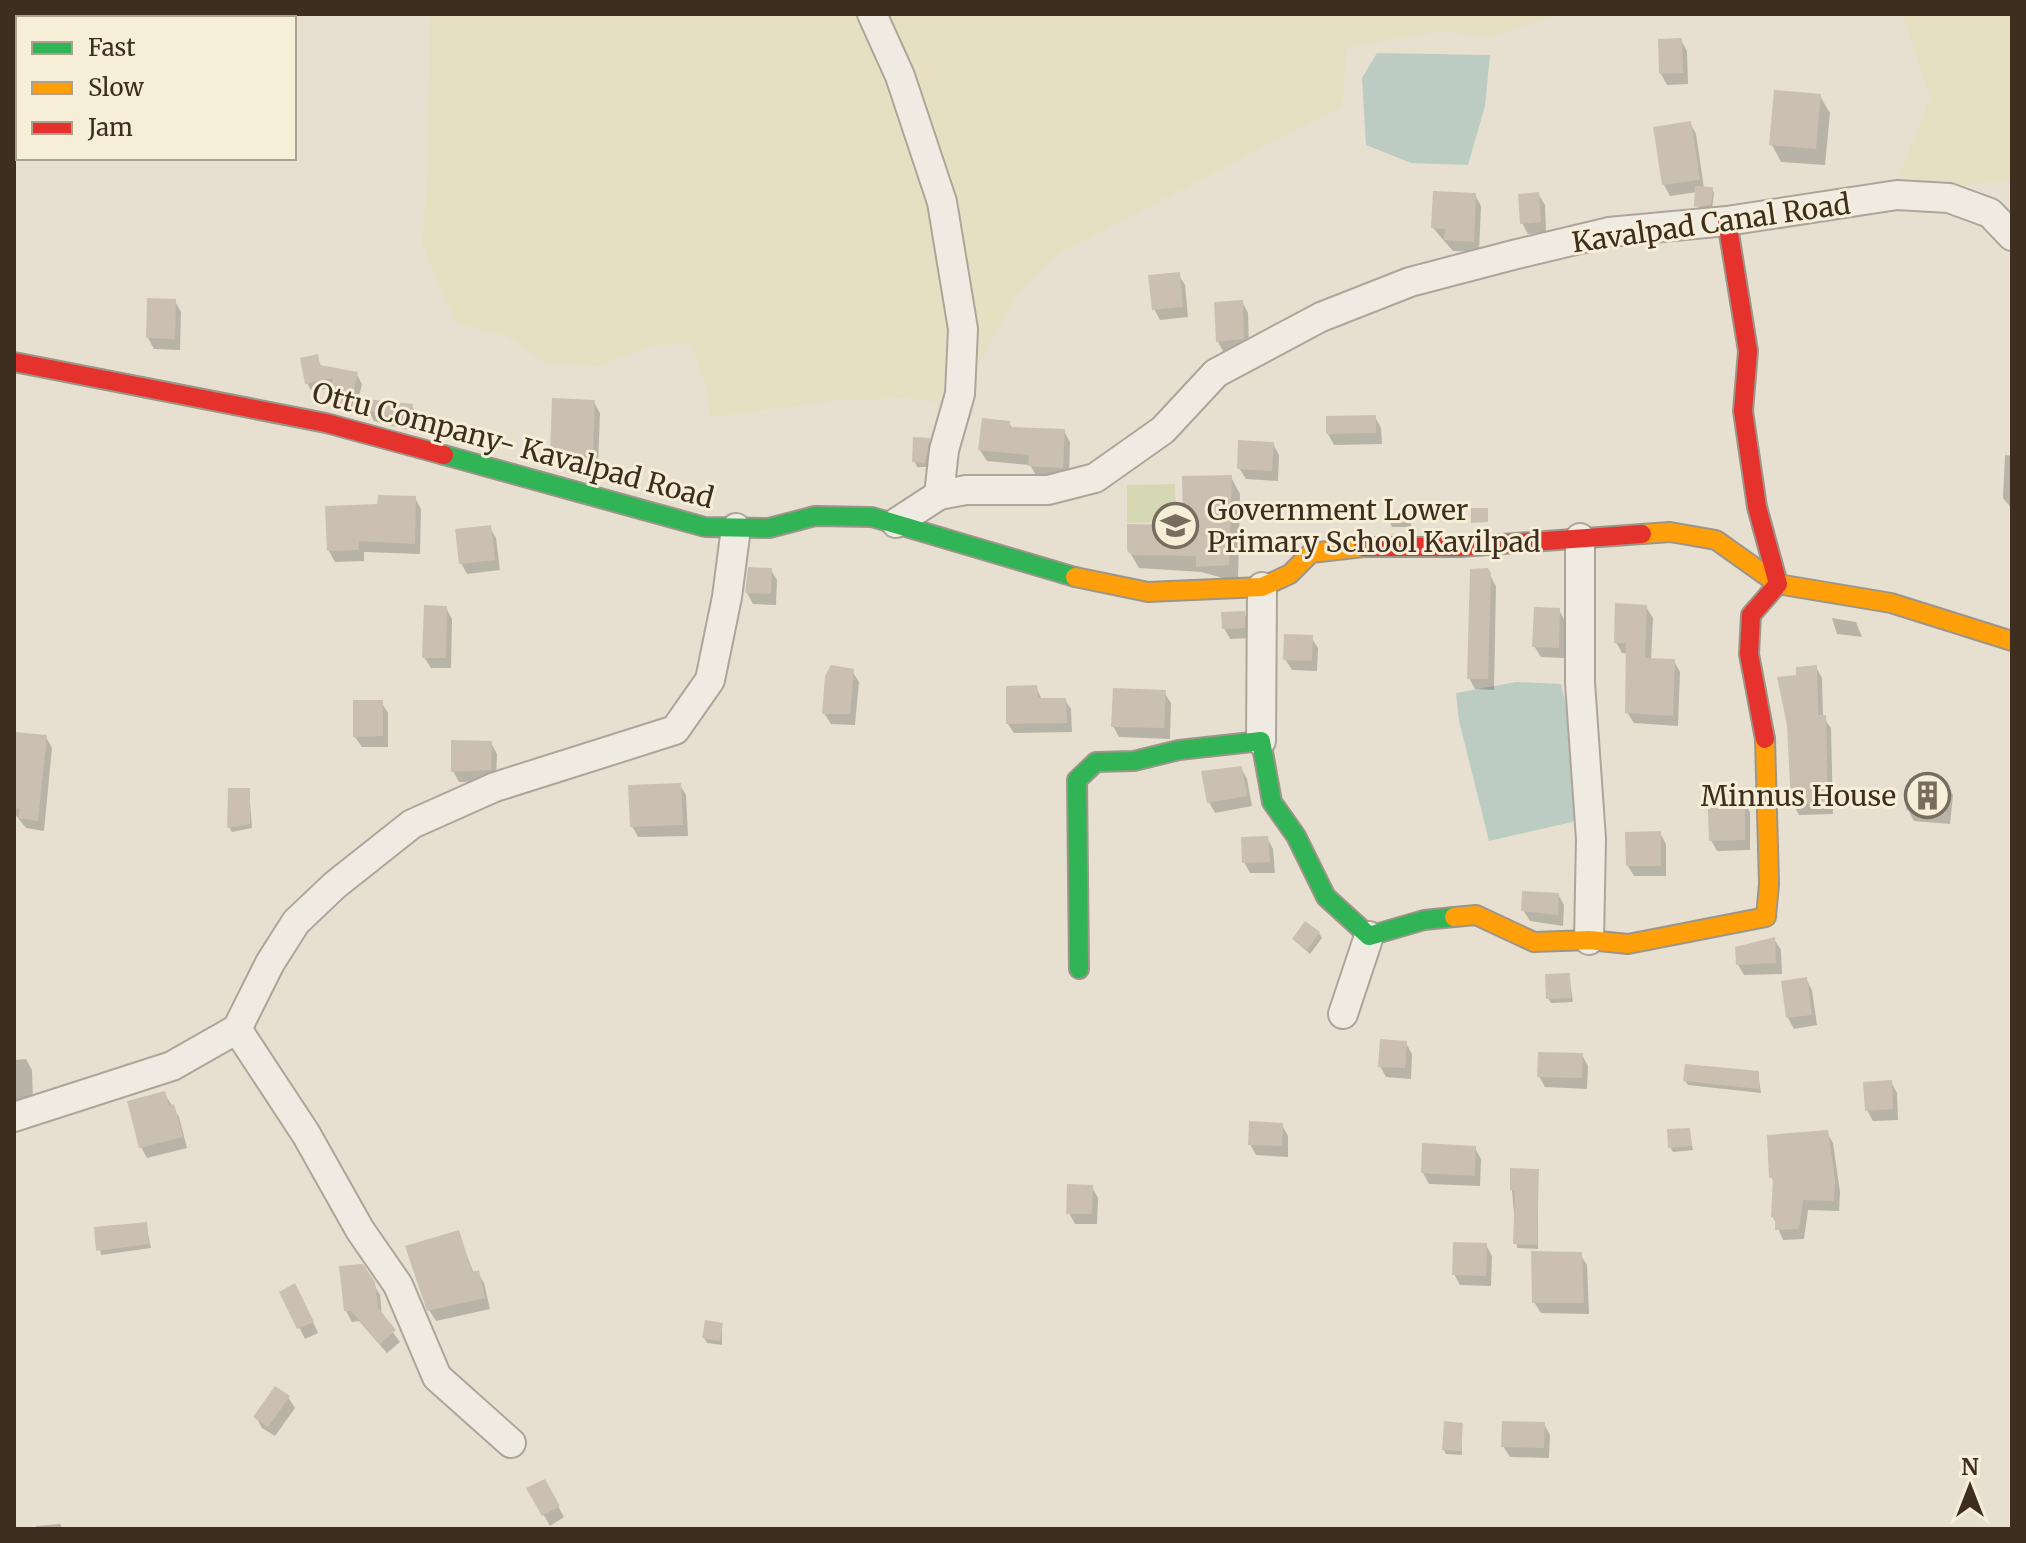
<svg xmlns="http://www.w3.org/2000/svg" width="2026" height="1543" viewBox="0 0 2026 1543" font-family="Merriweather,serif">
<rect width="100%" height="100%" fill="#e7e0d1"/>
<g fill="#e6dfc2">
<path d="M 430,14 L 1559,14 L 1487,38 L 1442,31 L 1347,47 L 1342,106 L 1058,254 L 1017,295 L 974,372 L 935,402 L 903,398 L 841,400 L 710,417 L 707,388 L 691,344 L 653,345 L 598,366 L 544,362 L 506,336 L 455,322 L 422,243 L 427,186 Z"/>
<path d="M 1903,14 L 2012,14 L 2012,180 L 1954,187 L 1899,176 L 1930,98 Z"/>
</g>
<path fill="#d6d7b3" d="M 1175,484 L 1176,522 L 1127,523 L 1127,485 Z"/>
<g fill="#bcccc2">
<path d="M 1377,53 L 1490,55 L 1485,106 L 1468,165 L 1411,163 L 1366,145 L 1362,78 Z"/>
<path d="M 1516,682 L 1561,684 L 1579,758 L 1585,819 L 1489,841 L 1459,721 L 1456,693 Z"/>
</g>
<g fill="#0003">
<path d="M 1681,40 L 1687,51 L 1688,84 L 1667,85 L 1661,74 Z"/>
<path d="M 1820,96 L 1830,113 L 1825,165 L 1781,162 L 1772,145 Z"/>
<path d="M 1690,123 L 1696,134 L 1704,188 L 1712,189 L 1714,193 L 1712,210 L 1699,211 L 1697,192 L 1670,196 L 1664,185 L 1656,129 Z"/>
<path d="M 1538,194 L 1545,205 L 1546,233 L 1528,234 L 1522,223 Z"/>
<path d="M 1475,195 L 1481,206 L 1479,252 L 1453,251 L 1433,228 Z"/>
<path d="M 1178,274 L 1185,285 L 1188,317 L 1160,320 L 1154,309 Z"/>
<path d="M 175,301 L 181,312 L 180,350 L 154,349 L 148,338 Z"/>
<path d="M 1242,302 L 1248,313 L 1249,349 L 1224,353 L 1218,342 L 1216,304 Z"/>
<path d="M 317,357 L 322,368 L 357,375 L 362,384 L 355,412 L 336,408 L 331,400 L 333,387 L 312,392 L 307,383 Z"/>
<path d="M 594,402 L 600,413 L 598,465 L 558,464 L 552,453 Z"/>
<path d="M 412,406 L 418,417 L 416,432 L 374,421 L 368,410 Z"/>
<path d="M 1375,417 L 1381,428 L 1382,444 L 1334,445 L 1328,434 Z"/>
<path d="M 1009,423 L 1013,429 L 1064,431 L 1070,442 L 1069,478 L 1037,477 L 1030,465 L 987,461 L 980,450 Z"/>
<path d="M 929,440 L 931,444 L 927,467 L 917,467 L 915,462 Z"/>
<path d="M 1273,444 L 1279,455 L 1278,481 L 1246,479 L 1239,468 Z"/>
<path d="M 2005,455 L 2012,456 L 2012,509 L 2003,498 Z"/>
<path d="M 1231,477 L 1240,494 L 1238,582 L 1201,572 L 1139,568 L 1129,551 L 1185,527 Z"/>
<path d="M 415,498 L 421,509 L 420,554 L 364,552 L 364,561 L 335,562 L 329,551 L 379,505 Z"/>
<path d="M 1390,522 L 1410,522 L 1412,527 L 1392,527 Z"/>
<path d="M 490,528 L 496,538 L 500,570 L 467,574 L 461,563 Z"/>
<path d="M 771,570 L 777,580 L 776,605 L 753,604 L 747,593 Z"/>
<path d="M 1487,570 L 1496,586 L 1494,690 L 1475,689 L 1469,678 Z"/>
<path d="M 1646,607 L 1653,618 L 1651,660 L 1674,661 L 1680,672 L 1678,726 L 1634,723 L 1627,712 L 1628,654 L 1622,653 L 1616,642 Z"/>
<path d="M 446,608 L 452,619 L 451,668 L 431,668 L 424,657 Z"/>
<path d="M 1559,610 L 1565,621 L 1564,658 L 1541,657 L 1534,646 Z"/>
<path d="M 1244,613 L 1250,624 L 1250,638 L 1230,639 L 1224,628 Z"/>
<path d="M 1832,618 L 1856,622 L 1862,637 L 1837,634 Z"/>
<path d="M 1311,637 L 1318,648 L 1317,671 L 1292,670 L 1285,659 Z"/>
<path d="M 1816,667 L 1822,678 L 1823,717 L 1831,728 L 1833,814 L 1799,815 L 1793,804 L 1798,677 Z"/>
<path d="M 852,671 L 859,682 L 855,725 L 831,724 L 824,713 Z"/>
<path d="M 1036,687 L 1042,700 L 1065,700 L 1071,709 L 1072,732 L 1014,733 L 1008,724 Z"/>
<path d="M 1164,692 L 1171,703 L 1170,739 L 1119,737 L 1113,726 Z"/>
<path d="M 381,702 L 388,713 L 388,747 L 362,747 L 355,737 Z"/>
<path d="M 14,734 L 46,737 L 52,748 L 44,831 L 26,828 L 14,813 Z"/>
<path d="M 491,743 L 497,754 L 496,781 L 459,782 L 453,771 Z"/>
<path d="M 1241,768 L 1247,779 L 1252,806 L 1215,813 L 1209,802 Z"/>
<path d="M 1947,784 L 1953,795 L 1950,824 L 1914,821 L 1908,810 Z"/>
<path d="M 680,785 L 686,795 L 688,836 L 638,837 L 632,826 Z"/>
<path d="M 1729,789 L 1736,801 L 1743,801 L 1750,812 L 1750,850 L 1717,851 L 1711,840 Z"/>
<path d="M 249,790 L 252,828 L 232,832 L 229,827 Z"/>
<path d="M 1660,833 L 1666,844 L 1666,876 L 1634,876 L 1628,866 Z"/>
<path d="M 1267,838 L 1273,849 L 1275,873 L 1250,873 L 1244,862 Z"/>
<path d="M 1558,894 L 1564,905 L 1563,926 L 1530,921 L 1523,910 Z"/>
<path d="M 1319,933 L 1322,938 L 1310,954 L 1294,940 Z"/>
<path d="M 1774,939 L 1781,950 L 1782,974 L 1744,975 L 1738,965 Z"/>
<path d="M 1569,975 L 1573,1002 L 1551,1003 L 1548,998 Z"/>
<path d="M 1806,979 L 1812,990 L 1817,1025 L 1794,1029 L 1788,1018 Z"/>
<path d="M 1406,1043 L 1412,1054 L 1411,1079 L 1386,1077 L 1380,1066 Z"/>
<path d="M 1582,1055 L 1588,1066 L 1587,1089 L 1545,1087 L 1539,1076 Z"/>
<path d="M 26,1059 L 32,1070 L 33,1102 L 14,1103 L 14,1060 Z"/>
<path d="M 1758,1073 L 1761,1093 L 1688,1085 L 1685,1081 Z"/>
<path d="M 1891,1082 L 1897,1093 L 1898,1120 L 1873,1121 L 1867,1110 Z"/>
<path d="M 164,1093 L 179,1117 L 187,1148 L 147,1158 L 141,1147 Z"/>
<path d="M 1282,1125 L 1288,1136 L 1288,1157 L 1256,1155 L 1250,1144 Z"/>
<path d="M 1689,1130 L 1693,1150 L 1673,1152 L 1670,1147 Z"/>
<path d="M 1827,1132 L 1833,1143 L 1840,1192 L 1839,1211 L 1808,1210 L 1804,1239 L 1783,1240 L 1773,1217 L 1775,1183 L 1771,1177 Z"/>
<path d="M 1475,1148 L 1481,1159 L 1480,1186 L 1429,1184 L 1423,1173 Z"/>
<path d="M 1538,1171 L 1538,1249 L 1517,1248 L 1512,1190 Z"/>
<path d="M 1092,1187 L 1098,1198 L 1097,1224 L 1075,1224 L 1069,1213 Z"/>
<path d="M 146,1224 L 151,1248 L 101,1255 L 97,1228 Z"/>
<path d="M 458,1232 L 474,1274 L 478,1273 L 484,1283 L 490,1309 L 436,1321 L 429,1310 Z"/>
<path d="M 1486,1245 L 1492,1256 L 1491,1286 L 1460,1285 L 1454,1274 Z"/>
<path d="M 1580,1254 L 1587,1265 L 1589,1314 L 1541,1313 L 1534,1302 Z"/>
<path d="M 373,1283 L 380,1295 L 382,1317 L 400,1342 L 387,1353 L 359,1321 L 352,1322 L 346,1311 Z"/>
<path d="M 282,1292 L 301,1296 L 318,1333 L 305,1339 Z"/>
<path d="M 722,1325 L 722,1345 L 707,1343 L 704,1338 Z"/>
<path d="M 288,1397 L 295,1408 L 275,1436 L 262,1428 L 256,1417 Z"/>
<path d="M 1461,1424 L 1462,1455 L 1446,1454 L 1444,1450 Z"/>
<path d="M 1544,1424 L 1550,1435 L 1549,1458 L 1510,1457 L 1503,1446 Z"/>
<path d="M 544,1481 L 564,1517 L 550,1526 L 529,1489 Z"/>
<path d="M 60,1524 L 63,1529 L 36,1529 L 36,1526 Z"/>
</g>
<g fill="#cbbfb2">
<path d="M 1682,38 L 1683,73 L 1659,74 L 1658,39 Z"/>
<path d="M 1774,90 L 1821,94 L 1816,149 L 1769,145 Z"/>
<path d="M 1691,121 L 1700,180 L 1662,185 L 1653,127 Z"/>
<path d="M 1695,186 L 1713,187 L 1711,205 L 1694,207 Z"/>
<path d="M 1433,191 L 1476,193 L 1474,242 L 1444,240 L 1445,229 L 1431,228 Z"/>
<path d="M 1539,192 L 1541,222 L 1520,224 L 1518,194 Z"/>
<path d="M 1180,272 L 1183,307 L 1152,310 L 1148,275 Z"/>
<path d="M 147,298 L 176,299 L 175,339 L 146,338 Z"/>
<path d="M 1243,300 L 1244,339 L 1216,342 L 1214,302 Z"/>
<path d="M 318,354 L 320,365 L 358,372 L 351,405 L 329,400 L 333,378 L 305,384 L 300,358 Z"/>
<path d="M 552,398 L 595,400 L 593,455 L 550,453 Z"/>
<path d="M 367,399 L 413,404 L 411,422 L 366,410 Z"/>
<path d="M 1376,415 L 1376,433 L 1326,434 L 1326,416 Z"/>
<path d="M 982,418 L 1010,421 L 1010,427 L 1065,429 L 1063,468 L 1028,466 L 1029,455 L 978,450 Z"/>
<path d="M 913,437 L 930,438 L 925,463 L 912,462 Z"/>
<path d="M 1238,440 L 1274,442 L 1272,471 L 1237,469 Z"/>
<path d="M 1232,475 L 1229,565 L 1196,567 L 1196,556 L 1132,555 L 1127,551 L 1127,524 L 1183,525 L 1182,476 Z"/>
<path d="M 378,495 L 416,496 L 415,544 L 359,541 L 359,550 L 327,551 L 325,506 L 377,504 Z"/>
<path d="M 1471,508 L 1488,508 L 1488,522 L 1471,523 Z"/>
<path d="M 491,525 L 495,560 L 459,564 L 455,529 Z"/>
<path d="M 748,567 L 772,568 L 771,594 L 745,593 Z"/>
<path d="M 1488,568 L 1491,573 L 1488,679 L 1467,679 L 1470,569 Z"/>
<path d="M 1615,603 L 1647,605 L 1645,658 L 1675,659 L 1673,716 L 1625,713 L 1626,643 L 1614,643 Z"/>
<path d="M 424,605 L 447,606 L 446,658 L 422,658 Z"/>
<path d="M 1534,607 L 1560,608 L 1559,648 L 1532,647 Z"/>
<path d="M 1245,611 L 1245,628 L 1222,629 L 1221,612 Z"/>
<path d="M 1284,634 L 1313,635 L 1312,661 L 1283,660 Z"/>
<path d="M 831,665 L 854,669 L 850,714 L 822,714 L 825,676 Z"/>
<path d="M 1817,665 L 1818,715 L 1826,715 L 1828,803 L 1791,804 L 1787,725 L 1777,677 L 1796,675 L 1796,667 Z"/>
<path d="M 1037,685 L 1038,698 L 1066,698 L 1067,723 L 1006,724 L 1006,686 Z"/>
<path d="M 1113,688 L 1166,690 L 1164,728 L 1111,727 Z"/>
<path d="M 353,700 L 383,700 L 383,736 L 353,737 Z"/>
<path d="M 14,732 L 47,735 L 38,821 L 18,818 L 20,809 L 14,808 Z"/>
<path d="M 451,740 L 492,741 L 491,770 L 451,772 Z"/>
<path d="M 1242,766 L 1247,796 L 1207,803 L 1201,771 Z"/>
<path d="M 1909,778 L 1948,782 L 1945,814 L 1906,810 Z"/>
<path d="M 681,783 L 683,825 L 630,827 L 628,785 Z"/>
<path d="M 1730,787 L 1730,799 L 1745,799 L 1745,840 L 1709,841 L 1707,788 Z"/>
<path d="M 228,788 L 250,788 L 250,824 L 227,828 Z"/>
<path d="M 1661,831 L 1661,866 L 1626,866 L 1625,832 Z"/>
<path d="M 1268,836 L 1270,862 L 1242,863 L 1241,837 Z"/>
<path d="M 1522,891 L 1559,893 L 1558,915 L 1521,911 Z"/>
<path d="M 1305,921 L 1320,932 L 1307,950 L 1292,939 Z"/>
<path d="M 1775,937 L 1776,963 L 1736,965 L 1735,947 Z"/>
<path d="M 1570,973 L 1571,998 L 1546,999 L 1545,974 Z"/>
<path d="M 1807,977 L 1812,1015 L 1786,1018 L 1781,981 Z"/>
<path d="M 1380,1039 L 1407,1041 L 1405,1068 L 1378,1067 Z"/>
<path d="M 1538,1052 L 1583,1053 L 1582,1078 L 1537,1077 Z"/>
<path d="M 1685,1064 L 1759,1071 L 1759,1089 L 1683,1081 Z"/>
<path d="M 1892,1080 L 1893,1109 L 1865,1111 L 1863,1082 Z"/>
<path d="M 165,1091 L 169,1106 L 174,1104 L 183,1137 L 139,1148 L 127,1101 Z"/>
<path d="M 1249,1121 L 1283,1123 L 1282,1146 L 1248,1145 Z"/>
<path d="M 1690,1128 L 1692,1146 L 1668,1148 L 1667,1129 Z"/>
<path d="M 1828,1130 L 1835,1180 L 1834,1201 L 1803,1200 L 1799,1229 L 1775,1230 L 1775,1218 L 1771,1217 L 1773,1178 L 1769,1178 L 1767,1135 Z"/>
<path d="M 1422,1143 L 1476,1146 L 1475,1176 L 1421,1173 Z"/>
<path d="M 1510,1168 L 1539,1169 L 1537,1245 L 1513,1244 L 1515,1190 L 1510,1190 Z"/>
<path d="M 1067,1184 L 1093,1185 L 1092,1214 L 1066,1214 Z"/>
<path d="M 147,1222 L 149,1244 L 96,1251 L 94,1227 Z"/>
<path d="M 459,1230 L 472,1272 L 479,1270 L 485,1298 L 427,1311 L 405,1246 Z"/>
<path d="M 1453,1242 L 1487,1243 L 1486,1276 L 1452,1275 Z"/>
<path d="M 1531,1251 L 1582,1252 L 1584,1303 L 1532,1303 Z"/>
<path d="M 363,1264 L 375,1282 L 378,1308 L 396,1330 L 380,1344 L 351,1311 L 344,1311 L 339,1266 Z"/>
<path d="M 295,1283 L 314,1322 L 297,1329 L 279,1292 Z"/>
<path d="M 705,1320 L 723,1323 L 720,1341 L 702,1338 Z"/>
<path d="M 275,1386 L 290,1396 L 268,1427 L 253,1417 Z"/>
<path d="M 1444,1421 L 1463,1423 L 1461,1451 L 1442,1450 Z"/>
<path d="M 1502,1421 L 1545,1422 L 1544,1448 L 1501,1447 Z"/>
<path d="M 545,1479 L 560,1506 L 542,1516 L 526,1488 Z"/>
</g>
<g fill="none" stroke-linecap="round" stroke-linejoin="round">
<defs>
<g id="street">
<path d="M 872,14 L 900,76 L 942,202 L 963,329 L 960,394 L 944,450 L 939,495"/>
<path d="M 896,523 L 939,495 L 966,490 L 1048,490 L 1095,478 L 1163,430 L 1216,373 L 1321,317 L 1410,282 L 1513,255 L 1609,232 L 1727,221 L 1897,195 L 1949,198 L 1990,213 L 2012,236"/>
<path d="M 1580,538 L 1580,683 L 1591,839 L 1589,940"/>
<path d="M 1261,741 L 1262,587"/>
<path d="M 1343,1014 L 1369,936"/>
<path d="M 237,1029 L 306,1134 L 360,1230 L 398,1285 L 437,1377 L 511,1443"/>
<path d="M 14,1117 L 172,1066 L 237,1029 L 270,963 L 296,922 L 335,885 L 412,824 L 495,787 L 675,730 L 710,680 L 727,597 L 736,528"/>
</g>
<g id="fast">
<path d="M 444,455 L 705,527 L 769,528 L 815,516 L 872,517 L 1075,577"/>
<path d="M 1079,969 L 1077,780 L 1096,762 L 1134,761 L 1179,750 L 1261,741 L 1272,802 L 1296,836 L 1326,897 L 1369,936 L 1424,920 L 1454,917"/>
</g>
<g id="slow">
<path d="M 1642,534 L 1670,532 L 1716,540 L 1778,584 L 1891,603 L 2012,641"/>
<path d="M 1075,577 L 1148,592 L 1262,587 L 1290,574 L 1311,553 L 1363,547"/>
<path d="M 1454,917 L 1476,915 L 1534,942 L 1589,940 L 1628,944 L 1766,917 L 1769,884 L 1765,739"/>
</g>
<g id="jam">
<path d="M 1727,221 L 1748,351 L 1743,411 L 1757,507 L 1778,584 L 1751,615 L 1749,654 L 1765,739"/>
<path d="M 14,362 L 326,423 L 444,455"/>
<path d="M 1363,547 L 1460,547 L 1642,534"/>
</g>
</defs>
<use href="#street" stroke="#ada599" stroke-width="32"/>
<use href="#fast" stroke="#9c958a" stroke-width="22"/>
<use href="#slow" stroke="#9c958a" stroke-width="22"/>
<use href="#jam" stroke="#9c958a" stroke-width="22"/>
<use href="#street" stroke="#efebe3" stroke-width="28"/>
<use href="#fast" stroke="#30b455" stroke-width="18"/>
<use href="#slow" stroke="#ff9f0a" stroke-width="18"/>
<use href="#jam" stroke="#e5322d" stroke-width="18"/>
</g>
<defs>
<symbol id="school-ring" viewBox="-11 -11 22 22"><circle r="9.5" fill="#f7eed8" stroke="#786c5e" stroke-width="1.5"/><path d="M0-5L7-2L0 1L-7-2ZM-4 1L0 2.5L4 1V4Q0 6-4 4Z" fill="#786c5e"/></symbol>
<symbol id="building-ring" viewBox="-11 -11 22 22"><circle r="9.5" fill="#f7eed8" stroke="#786c5e" stroke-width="1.5"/><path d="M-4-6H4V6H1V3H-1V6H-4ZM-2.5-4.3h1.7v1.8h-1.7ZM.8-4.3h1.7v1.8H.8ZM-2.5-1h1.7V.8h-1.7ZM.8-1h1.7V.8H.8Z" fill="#786c5e"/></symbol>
</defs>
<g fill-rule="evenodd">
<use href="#school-ring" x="1150" y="500" width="51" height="51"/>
<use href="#building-ring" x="1902" y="770" width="51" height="51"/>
</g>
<g text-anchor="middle" stroke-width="6" stroke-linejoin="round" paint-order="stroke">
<g font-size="28" fill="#3d2e20" stroke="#f7eed8">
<text transform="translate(1711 223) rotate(-8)" y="10">Kavalpad Canal Road</text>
<text transform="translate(513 445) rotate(15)" y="10">Ottu Company- Kavalpad Road</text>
</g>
<g font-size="28" fill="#3d2e20" stroke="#f7eed8" text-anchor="start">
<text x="1207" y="520">Government Lower<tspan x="1207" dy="32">Primary School Kavilpad</tspan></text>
<text x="1896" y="806" text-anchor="end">Minnus House</text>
</g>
</g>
<rect width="2026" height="1543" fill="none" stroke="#3d2e20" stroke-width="32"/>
<rect x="16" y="16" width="280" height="144" fill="#f7eed8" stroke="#ada18e" stroke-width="2"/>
<rect x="32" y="42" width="40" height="12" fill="#30b455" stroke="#ada18e" stroke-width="2"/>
<text x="88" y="56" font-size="24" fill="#3d2e20">Fast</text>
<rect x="32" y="82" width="40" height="12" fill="#ff9f0a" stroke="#ada18e" stroke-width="2"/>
<text x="88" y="96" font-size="24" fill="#3d2e20">Slow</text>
<rect x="32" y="122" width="40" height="12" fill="#e5322d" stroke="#ada18e" stroke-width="2"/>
<text x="88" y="136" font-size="24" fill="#3d2e20">Jam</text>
<g transform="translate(1970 1487)" stroke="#f7eed8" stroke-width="6" paint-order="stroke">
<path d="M0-6L14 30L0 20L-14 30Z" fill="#3d2e20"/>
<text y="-12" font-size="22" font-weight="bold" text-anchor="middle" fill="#3d2e20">N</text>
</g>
</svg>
